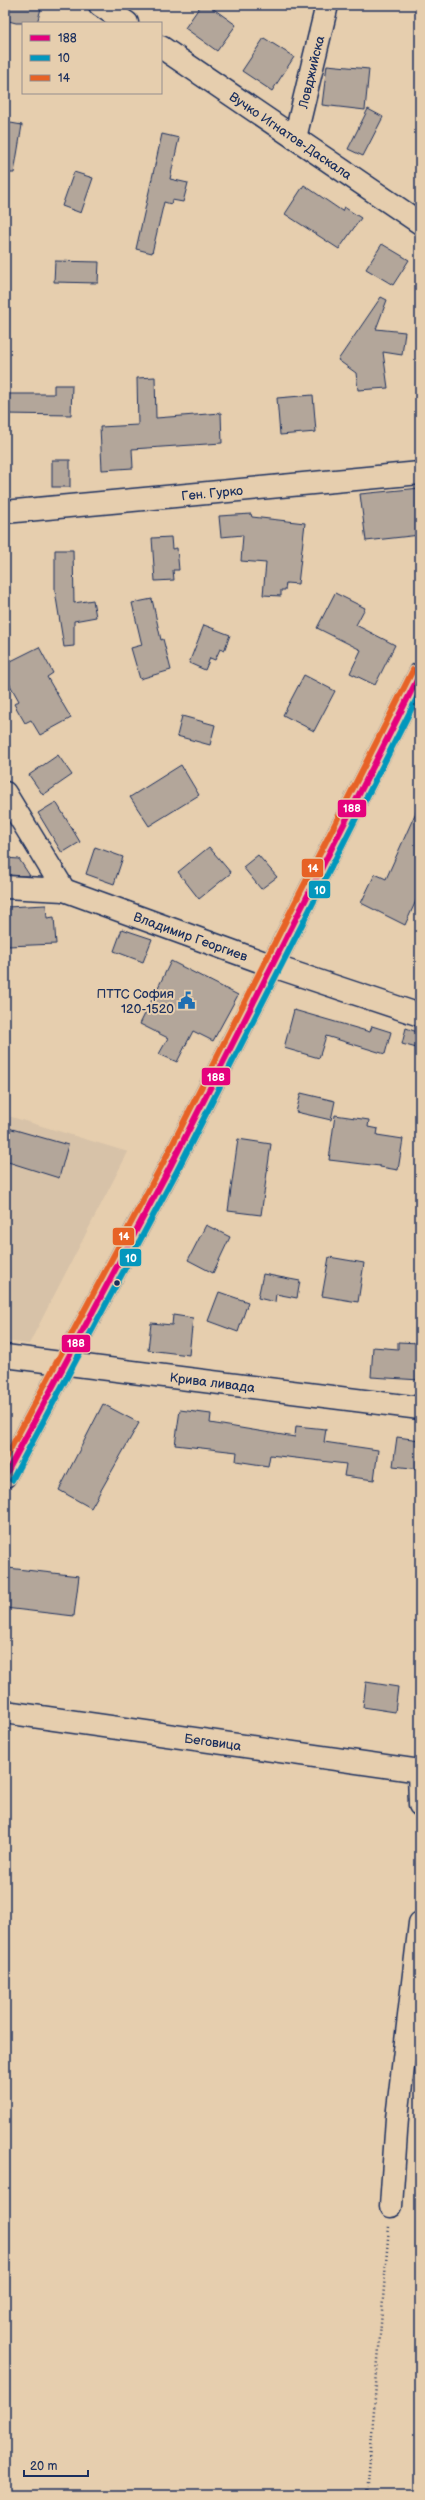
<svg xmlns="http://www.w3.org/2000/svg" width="425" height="2500" viewBox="0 0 425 2500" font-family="'Balsamiq Sans',sans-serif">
<rect width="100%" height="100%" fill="#e6ceae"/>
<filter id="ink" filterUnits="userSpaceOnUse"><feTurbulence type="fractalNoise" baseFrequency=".025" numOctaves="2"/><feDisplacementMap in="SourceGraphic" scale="8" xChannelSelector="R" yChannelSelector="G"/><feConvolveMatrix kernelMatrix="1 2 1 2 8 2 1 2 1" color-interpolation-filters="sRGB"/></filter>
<g filter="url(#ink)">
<path fill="#d7c2a8" d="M 5,1115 L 128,1152 L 29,1344 L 5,1341 Z"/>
<g fill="#b3a69a" stroke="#1b2f5e">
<path d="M 7,5 L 42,5 L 37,23 L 16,23 L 5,20 Z"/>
<path d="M 201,5 L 208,5 L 236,25 L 217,51 L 185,28 Z"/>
<path d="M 264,38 L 294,57 L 272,91 L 242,71 Z"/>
<path d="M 327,65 L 369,69 L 365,110 L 322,105 Z"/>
<path d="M 368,109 L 383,117 L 363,156 L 348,149 Z"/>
<path d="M 5,122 L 22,125 L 14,173 L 5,173 Z"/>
<path d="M 162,134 L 179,138 L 170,179 L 188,183 L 183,202 L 172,200 L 171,204 L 164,202 L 152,253 L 136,249 Z"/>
<path d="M 74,172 L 93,178 L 81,213 L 62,206 Z"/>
<path d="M 304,185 L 342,211 L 344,207 L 361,218 L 339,249 L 285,214 Z"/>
<path d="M 382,244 L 409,260 L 393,285 L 366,269 Z"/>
<path d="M 55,261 L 99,262 L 98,283 L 54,282 Z"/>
<path d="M 381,297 L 387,300 L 376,329 L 405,332 L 402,355 L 383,352 L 388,388 L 358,390 L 356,373 L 338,360 Z"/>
<path d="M 155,377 L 156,418 L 221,413 L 222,443 L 132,449 L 133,468 L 102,470 L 100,427 L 138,425 L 137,378 Z"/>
<path d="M 54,385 L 72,385 L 71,415 L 5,414 L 5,394 L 54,394 Z"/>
<path d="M 313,395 L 316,432 L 280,435 L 277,398 Z"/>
<rect x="52" y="460" width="18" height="27"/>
<path d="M 420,488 L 420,535 L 366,541 L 360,494 Z"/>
<path d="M 251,514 L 252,517 L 305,523 L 298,584 L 286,583 L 285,590 L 281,590 L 281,596 L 263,595 L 266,563 L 241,561 L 243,535 L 221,537 L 219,516 Z"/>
<path d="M 171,537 L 172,549 L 177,548 L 179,570 L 173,570 L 174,580 L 155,581 L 152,538 Z"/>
<path d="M 55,550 L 73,550 L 74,603 L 93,600 L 96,617 L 74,621 L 74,646 L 64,647 L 55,591 Z"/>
<path d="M 335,593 L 365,608 L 356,625 L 395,645 L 375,685 L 350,673 L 361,650 L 317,628 Z"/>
<path d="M 152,599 L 161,640 L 163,639 L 171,670 L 140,679 L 131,648 L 142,645 L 132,603 Z"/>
<path d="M 204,625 L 230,635 L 224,651 L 220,649 L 215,660 L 210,658 L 205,670 L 189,663 Z"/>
<path d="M 39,647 L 53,673 L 47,677 L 71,718 L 40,735 L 31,720 L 25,723 L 14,704 L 19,701 L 5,676 L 5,664 Z"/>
<path d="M 304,675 L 335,691 L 314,731 L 283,715 Z"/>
<path d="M 182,716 L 215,725 L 210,745 L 177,736 Z"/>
<path d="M 58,755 L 72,775 L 43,795 L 29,775 Z"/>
<path d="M 181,765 L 199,795 L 149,826 L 130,797 Z"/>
<path d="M 56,802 L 80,842 L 62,853 L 38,813 Z"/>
<path d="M 420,803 L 420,892 L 405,925 L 361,903 L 375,874 L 386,879 Z"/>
<path d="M 95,847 L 123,857 L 114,884 L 86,874 Z"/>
<path d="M 209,847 L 231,873 L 199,899 L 178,872 Z"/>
<path d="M 258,855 L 277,877 L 261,889 L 243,867 Z"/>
<path d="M 5,858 L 19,859 L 30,876 L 5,875 Z"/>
<path d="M 46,905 L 47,918 L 54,917 L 56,944 L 8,946 L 6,907 Z"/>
<path d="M 122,929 L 152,939 L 143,962 L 114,951 Z"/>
<path d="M 171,961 L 238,995 L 213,1041 L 193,1031 L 177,1062 L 159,1054 L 168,1038 L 140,1024 Z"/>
<path d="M 294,1010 L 370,1032 L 372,1026 L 391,1032 L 385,1054 L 326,1036 L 319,1058 L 284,1048 Z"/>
<path d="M 406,1028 L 420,1033 L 420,1049 L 402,1044 Z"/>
<path d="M 301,1093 L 335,1101 L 331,1120 L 296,1112 Z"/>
<path d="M 335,1115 L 369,1120 L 368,1127 L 378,1129 L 377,1135 L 403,1139 L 398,1170 L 380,1167 L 380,1166 L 329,1160 Z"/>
<path d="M 5,1127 L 68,1145 L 59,1178 L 5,1161 Z"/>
<path d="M 238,1139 L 271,1144 L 261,1215 L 228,1211 Z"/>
<path d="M 206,1225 L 230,1237 L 213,1273 L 188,1260 Z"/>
<path d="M 329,1257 L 364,1263 L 358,1302 L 322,1296 Z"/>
<path d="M 263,1274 L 300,1281 L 297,1298 L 276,1294 L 275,1302 L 258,1298 Z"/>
<path d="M 219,1292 L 248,1302 L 238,1332 L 208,1321 Z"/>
<path d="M 173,1315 L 193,1318 L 189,1355 L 148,1350 L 151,1323 L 172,1325 Z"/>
<path d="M 398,1342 L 420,1343 L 420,1380 L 371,1377 L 373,1347 L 398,1349 Z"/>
<path d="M 103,1404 L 139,1423 L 91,1508 L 59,1490 Z"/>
<path d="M 180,1410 L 211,1414 L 210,1423 L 295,1437 L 296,1426 L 326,1429 L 324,1442 L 378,1450 L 374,1480 L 344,1476 L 346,1464 L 270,1455 L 268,1466 L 236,1461 L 237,1452 L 175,1445 Z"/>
<path d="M 397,1437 L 420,1440 L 420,1469 L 393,1466 Z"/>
<path d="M 8,1568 L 79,1576 L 74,1616 L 5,1608 Z"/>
<path d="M 366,1682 L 398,1687 L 395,1712 L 363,1707 Z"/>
</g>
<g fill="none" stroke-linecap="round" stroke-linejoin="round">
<defs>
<g id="minor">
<path d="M 100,5 L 127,23"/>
<path id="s1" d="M 161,47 L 420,223"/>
<path id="s2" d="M 295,138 L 327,5"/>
<path id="s3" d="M 5,512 L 420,473"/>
<path d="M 5,793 L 64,890"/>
<path id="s4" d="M 5,887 L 64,890 L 273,966 L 420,1015"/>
<path id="s5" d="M 5,1356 L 420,1408"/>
<path d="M 5,1476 L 170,1167 L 420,674"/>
<path id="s6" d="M 5,1712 L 420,1771"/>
<path d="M 419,1771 L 420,1805"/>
<path d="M 391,2206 L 397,2118 L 420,1923"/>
</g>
</defs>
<use href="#minor" stroke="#1b2f5e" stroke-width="25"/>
<path stroke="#1b2f5e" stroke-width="2.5" stroke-dasharray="1 3" stroke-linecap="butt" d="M 367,2495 L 389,2226"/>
<use href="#minor" stroke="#e6ceae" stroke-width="22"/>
<defs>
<path id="bus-1" d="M 5,1476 L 170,1167 L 420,674"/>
<path id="bus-2" d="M 12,1480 L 177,1171 L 420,692"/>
<path id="bus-3" d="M 5,1459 L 163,1163 L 413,670"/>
</defs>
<use href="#bus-1" stroke="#e6ceae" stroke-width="9"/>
<use href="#bus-2" stroke="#e6ceae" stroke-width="9"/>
<use href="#bus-3" stroke="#e6ceae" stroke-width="9"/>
<use href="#bus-1" stroke="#e5007d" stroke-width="6"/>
<use href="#bus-2" stroke="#0497bd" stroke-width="6"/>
<use href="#bus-3" stroke="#e76225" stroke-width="6"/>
</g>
</g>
<defs>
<symbol id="civic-bare" viewBox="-9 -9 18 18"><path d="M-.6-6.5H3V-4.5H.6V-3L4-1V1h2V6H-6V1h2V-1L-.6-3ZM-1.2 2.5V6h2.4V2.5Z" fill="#1f6fb2" stroke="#e6ceae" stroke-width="2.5" paint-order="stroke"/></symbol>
</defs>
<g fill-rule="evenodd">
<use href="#civic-bare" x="174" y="988" width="25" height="25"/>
</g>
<circle fill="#1b2f5e" stroke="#e6ceae" stroke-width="1.5" cx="117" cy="1283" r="3.5"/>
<g text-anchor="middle" stroke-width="4" stroke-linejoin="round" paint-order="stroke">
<g font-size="13" fill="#1b2f5e" stroke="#e6ceae">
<text dy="5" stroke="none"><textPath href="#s2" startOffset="68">Ловджийска</textPath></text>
<text dy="5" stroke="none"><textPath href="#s1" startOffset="157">Вучко Игнатов-Даскала</textPath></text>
<text dy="5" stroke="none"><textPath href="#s3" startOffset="208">Ген. Гурко</textPath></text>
<text dy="5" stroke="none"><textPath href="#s4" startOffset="194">Владимир Георгиев</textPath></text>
<text dy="5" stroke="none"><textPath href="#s5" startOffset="209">Крива ливада</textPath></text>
<text dy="5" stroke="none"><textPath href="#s6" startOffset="210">Беговица</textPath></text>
</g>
<g font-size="13" fill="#1b2f5e" stroke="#e6ceae" text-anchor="end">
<text x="174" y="998">ПТТС София<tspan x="174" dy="15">120-1520</tspan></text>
</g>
</g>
<g stroke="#e6ceae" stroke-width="1.5">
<rect x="337" y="799" width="30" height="19" rx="4" fill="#e5007d"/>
<rect x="301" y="858" width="23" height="20" rx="4" fill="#e76225"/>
<rect x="308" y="880" width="23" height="19" rx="4" fill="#0497bd"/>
<rect x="201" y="1067" width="30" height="19" rx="4" fill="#e5007d"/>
<rect x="112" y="1227" width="23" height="19" rx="4" fill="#e76225"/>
<rect x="119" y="1248" width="23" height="19" rx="4" fill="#0497bd"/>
<rect x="61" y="1334" width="30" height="19" rx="4" fill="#e5007d"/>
</g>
<g font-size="11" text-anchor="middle" font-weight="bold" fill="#fff">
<text x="352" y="812">188</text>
<text x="313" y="872">14</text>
<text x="320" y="894">10</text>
<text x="216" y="1081">188</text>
<text x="124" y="1240">14</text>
<text x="131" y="1262">10</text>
<text x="76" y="1347">188</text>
</g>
<rect width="425" height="2500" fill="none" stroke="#e6ceae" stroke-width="20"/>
<rect x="10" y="10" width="405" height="2480" fill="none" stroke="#1b2f5e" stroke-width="1.5" filter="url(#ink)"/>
<rect x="22" y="22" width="140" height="72" fill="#e6ceae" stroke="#958e8e"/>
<rect x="30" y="35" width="20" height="6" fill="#e5007d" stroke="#958e8e"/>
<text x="58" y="42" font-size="12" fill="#1b2f5e">188</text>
<rect x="30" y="55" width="20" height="6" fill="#0497bd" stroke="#958e8e"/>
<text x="58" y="62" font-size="12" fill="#1b2f5e">10</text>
<rect x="30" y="75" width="20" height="6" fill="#e76225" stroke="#958e8e"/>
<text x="58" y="82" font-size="12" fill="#1b2f5e">14</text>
<path d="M24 2470v6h64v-6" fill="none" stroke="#1b2f5e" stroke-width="2"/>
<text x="30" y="2470" font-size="12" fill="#1b2f5e" stroke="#e6ceae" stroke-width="3" paint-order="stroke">20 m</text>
</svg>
